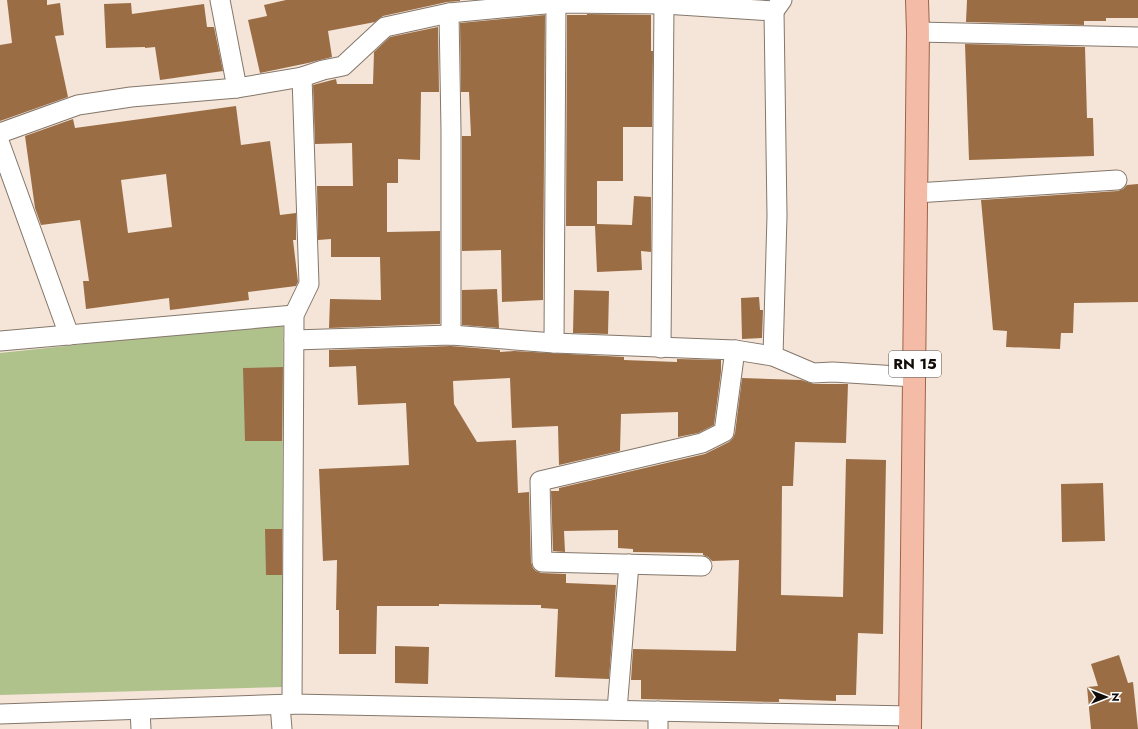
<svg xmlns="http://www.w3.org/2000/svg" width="1138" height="729" viewBox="0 0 1138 729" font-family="Jost,sans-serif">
<rect width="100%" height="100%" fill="#f4e5d8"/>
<path fill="#b0c28c" d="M 283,323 L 282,687 L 0,695 L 0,353 Z"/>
<g fill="#9a6d45" fill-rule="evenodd">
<path d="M 7,0 L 47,0 L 47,5 L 60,3 L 64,35 L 55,36 L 68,97 L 0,121 L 0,45 L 12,43 Z"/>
<path d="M 286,0 L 460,0 L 460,1 L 447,2 L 383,16 L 375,22 L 328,31 L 332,57 L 308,63 L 260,73 L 248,20 L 267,16 L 264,5 Z"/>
<path d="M 967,0 L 1138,0 L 1138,18 L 1106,18 L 1106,21 L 1084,21 L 1084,25 L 966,22 Z"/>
<path d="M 131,3 L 132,14 L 204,4 L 207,27 L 214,27 L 223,71 L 160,80 L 155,47 L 145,48 L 145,47 L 106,48 L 104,4 Z"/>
<path d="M 587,14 L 651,15 L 651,51 L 653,51 L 652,127 L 623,127 L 623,181 L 597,181 L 597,224 L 632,225 L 634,196 L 651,197 L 651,252 L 641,251 L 642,270 L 597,272 L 595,226 L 566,226 L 567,15 L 587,15 Z"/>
<path d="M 545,15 L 543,300 L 502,302 L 501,250 L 462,251 L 462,136 L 471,136 L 469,92 L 461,92 L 460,23 Z"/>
<path d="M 438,27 L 439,92 L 421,92 L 420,160 L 398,159 L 398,183 L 387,183 L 387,232 L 440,231 L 440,324 L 329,328 L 330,299 L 381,300 L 380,257 L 331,257 L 331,239 L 318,240 L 317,186 L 353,186 L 352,143 L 315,144 L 313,85 L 336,79 L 337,84 L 373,84 L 374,52 L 390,37 Z"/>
<path d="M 965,44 L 1085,47 L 1087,118 L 1093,118 L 1094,156 L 969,160 Z"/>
<path d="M 236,106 L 241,145 L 270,141 L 280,215 L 296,213 L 296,240 L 293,240 L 298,282 L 296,286 L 248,292 L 249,300 L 170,310 L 169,298 L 86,309 L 83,281 L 89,281 L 80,220 L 41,225 L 35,208 L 25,136 L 73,119 L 75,128 ZM 166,174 L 172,227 L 128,233 L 121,180 Z"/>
<path d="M 1138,184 L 1138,302 L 1074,303 L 1073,333 L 1061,333 L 1060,349 L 1006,347 L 1007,331 L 993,330 L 981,200 L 1118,191 L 1123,189 L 1127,185 Z"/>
<path d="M 497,289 L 499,328 L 462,325 L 462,290 Z"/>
<path d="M 574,290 L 609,291 L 608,334 L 573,333 Z"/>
<path d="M 759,297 L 760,310 L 763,310 L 762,338 L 742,339 L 741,298 Z"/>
<path d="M 451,346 L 500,350 L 500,352 L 514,351 L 624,357 L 624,360 L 677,362 L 677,359 L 721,360 L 721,372 L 714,425 L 698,433 L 678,437 L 678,412 L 621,414 L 620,451 L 559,465 L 558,426 L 512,428 L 510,378 L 453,381 L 454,404 L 477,442 L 516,440 L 518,493 L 529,492 L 531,562 L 533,568 L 536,571 L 541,573 L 566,574 L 566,583 L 616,585 L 609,679 L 555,677 L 558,609 L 541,608 L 541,605 L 439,604 L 439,606 L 377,606 L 376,654 L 339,654 L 339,610 L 336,610 L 337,560 L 323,561 L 319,469 L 409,465 L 406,403 L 358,405 L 356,366 L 329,367 L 329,350 Z"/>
<path d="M 283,367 L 282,441 L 245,441 L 243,368 Z"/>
<path d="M 742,378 L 801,380 L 814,384 L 848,384 L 846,443 L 795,442 L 793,486 L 782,486 L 781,595 L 843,597 L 846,459 L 886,460 L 883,634 L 858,633 L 856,695 L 836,695 L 836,701 L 779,699 L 779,702 L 641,699 L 641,680 L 631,680 L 633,649 L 736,651 L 739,560 L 712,561 L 708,557 L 703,555 L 703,553 L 633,552 L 633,549 L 618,548 L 618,530 L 564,531 L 565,552 L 553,551 L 551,491 L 559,491 L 559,488 L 705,454 L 729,442 L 733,438 L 735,433 Z"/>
<path d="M 1103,483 L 1105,541 L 1062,542 L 1061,484 Z"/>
<path d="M 265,529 L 282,529 L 282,575 L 266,575 Z"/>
<path d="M 395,646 L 429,647 L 428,684 L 395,683 Z"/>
<path d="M 1119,655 L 1128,683 L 1133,682 L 1138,729 L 1091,729 L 1087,687 L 1098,686 L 1091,664 Z"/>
</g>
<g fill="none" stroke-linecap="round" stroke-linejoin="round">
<defs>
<g id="minor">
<path d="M 220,0 L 237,88"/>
<path d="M 449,13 L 451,131 L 451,335"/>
<path d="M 918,32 L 1138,37"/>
<path d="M 0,133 L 78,105 L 131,97 L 237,88 L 302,77 L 323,70 L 343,66 L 385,27 L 449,13 L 556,3 L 664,4 L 774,11 L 782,0"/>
<path d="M 0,144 L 69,335"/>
<path d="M 916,193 L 1117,180"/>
<path d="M 294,340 L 451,335 L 554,343 L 735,350 L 773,356 L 813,373 L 833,372 L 914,377"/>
<path d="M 0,341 L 294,315"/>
<path d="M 554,343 L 556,3"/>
<path d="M 661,348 L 664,4"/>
<path d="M 773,356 L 777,216 L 774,11"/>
<path d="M 702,566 L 542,562 L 540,481 L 702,443 L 724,432 L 735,350"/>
<path d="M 292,704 L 294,315 L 309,284 L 302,77"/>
<path d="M 280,705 L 282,729"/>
<path d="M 140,710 L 141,729"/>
<path d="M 617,710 L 629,564"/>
<path d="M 658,711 L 658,729"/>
<path d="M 0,714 L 292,704 L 910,716"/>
</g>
<path id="primary" d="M 910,729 L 918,32 L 917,0"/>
</defs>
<use href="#minor" stroke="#84776b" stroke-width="21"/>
<use href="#primary" stroke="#9f614a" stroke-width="24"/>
<use href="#minor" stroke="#fff" stroke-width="19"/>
<use href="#primary" stroke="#f4bca7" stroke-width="22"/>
</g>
<g text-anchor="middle" stroke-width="3" stroke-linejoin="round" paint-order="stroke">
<rect fill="#fff" stroke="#585552" stroke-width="1" x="889" y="351" width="52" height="26" rx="3"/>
<g font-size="15" font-weight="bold" fill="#110c08">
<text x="915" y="369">RN 15</text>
</g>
</g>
<g transform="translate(1106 697) rotate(90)" stroke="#ffffff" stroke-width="3" paint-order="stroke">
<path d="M0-3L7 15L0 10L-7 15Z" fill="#110c08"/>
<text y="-6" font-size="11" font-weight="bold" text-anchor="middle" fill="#110c08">N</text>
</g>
</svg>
